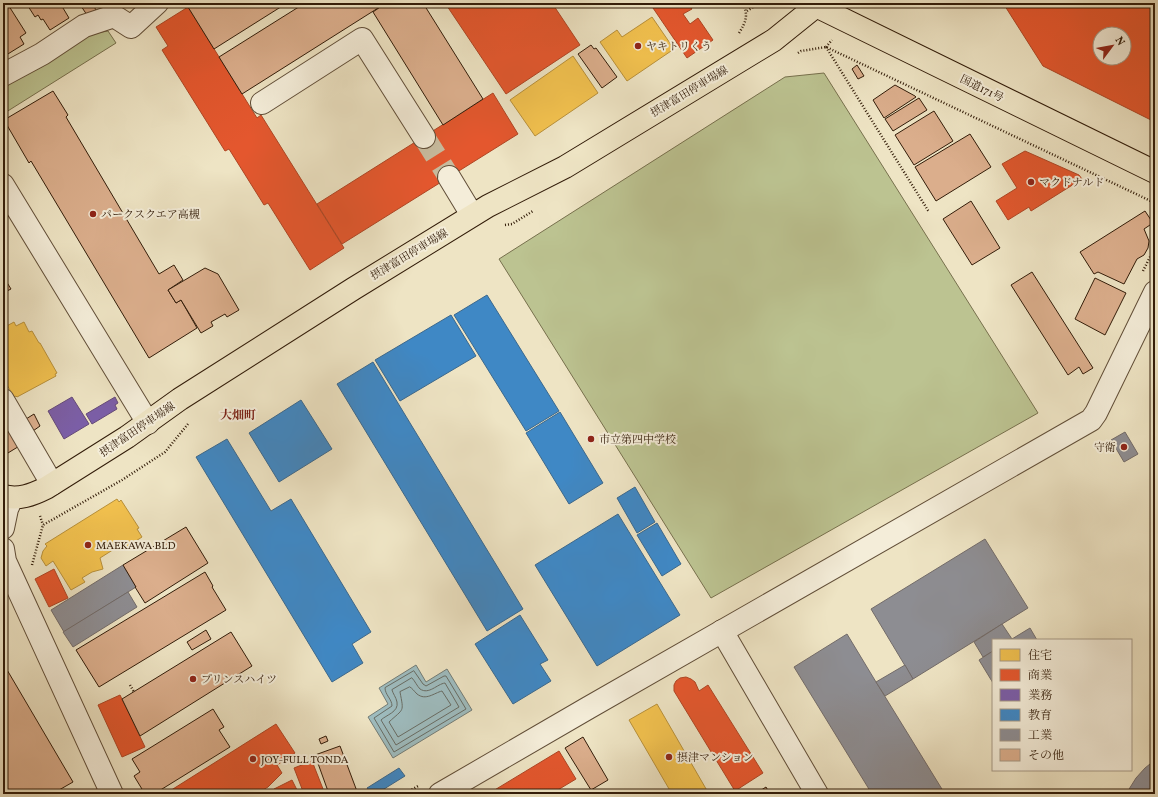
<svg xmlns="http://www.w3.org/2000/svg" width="1158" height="797" viewBox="0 0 1158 797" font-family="Vollkorn,'Noto Serif JP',serif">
<rect width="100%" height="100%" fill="#eee4c4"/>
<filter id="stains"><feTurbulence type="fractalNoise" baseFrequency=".005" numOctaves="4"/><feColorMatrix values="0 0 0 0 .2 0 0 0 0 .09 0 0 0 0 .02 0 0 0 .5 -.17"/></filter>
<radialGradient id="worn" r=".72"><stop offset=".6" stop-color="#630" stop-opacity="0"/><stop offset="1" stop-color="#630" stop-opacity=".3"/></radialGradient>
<g fill="#bcc391" stroke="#77704d">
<path d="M 108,31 L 116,43 L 3,114 L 3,87 L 41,67 L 89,34 Z"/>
<path d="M 824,73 L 1038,413 L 711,598 L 499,259 L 785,77 Z"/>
</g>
<path fill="#9ebcbf" stroke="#737c76" d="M 416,665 L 426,682 L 447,669 L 472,710 L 393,758 L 368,717 L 388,704 L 379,688 Z"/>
<g fill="#f2c14e" stroke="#b89039">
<path d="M 652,17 L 674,49 L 627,81 L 600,42 L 617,30 L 622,37 Z"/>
<path d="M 573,56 L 598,93 L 535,136 L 510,100 Z"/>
<path d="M 14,322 L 16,326 L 24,322 L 29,332 L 32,331 L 39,343 L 40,343 L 57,373 L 55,374 L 56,376 L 17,397 L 16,396 L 14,397 L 3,378 L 3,328 Z"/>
<path d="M 117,499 L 119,502 L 121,500 L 139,528 L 137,529 L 142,537 L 122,550 L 119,546 L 100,558 L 103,569 L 92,572 L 82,578 L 85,582 L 71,590 L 53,561 L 46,566 L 41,558 L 43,551 L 47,546 L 45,544 Z"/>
<path d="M 657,704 L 709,794 L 672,794 L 629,720 Z"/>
</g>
<g fill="#e4572e" stroke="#af4523" fill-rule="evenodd">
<path d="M 445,3 L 552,3 L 580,45 L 506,94 Z"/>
<path d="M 662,3 L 688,3 L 692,9 L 683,14 L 690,24 L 698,18 L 713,40 L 687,58 L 653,8 Z"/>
<path d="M 1003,3 L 1155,3 L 1155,122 L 1043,66 ZM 1100,34 L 1124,34 L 1124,58 L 1100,58 Z"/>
<path d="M 188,7 L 257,118 L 261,115 L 344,248 L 310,270 L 268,203 L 264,205 L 229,149 L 225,151 L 162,50 L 168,46 L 156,27 Z"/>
<path d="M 493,93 L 518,134 L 342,244 L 317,204 Z"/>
<path d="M 1025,151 L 1079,175 L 1082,179 L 1031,211 L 1029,207 L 1008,220 L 996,201 L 1017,188 L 1002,164 Z"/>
<path d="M 54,569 L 68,598 L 49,607 L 35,579 Z"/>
<path d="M 686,677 L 691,679 L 695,682 L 699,691 L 708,685 L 763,773 L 735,791 L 674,691 L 674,685 L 676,681 L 680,678 Z"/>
<path d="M 120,695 L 145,747 L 122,757 L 98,705 Z"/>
<path d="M 276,724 L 295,753 L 277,765 L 282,773 L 268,787 L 256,794 L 165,794 Z"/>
<path d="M 559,751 L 576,779 L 551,794 L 488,794 Z"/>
<path d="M 312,761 L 325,794 L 304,794 L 294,768 Z"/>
<path d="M 292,780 L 299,794 L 276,794 L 274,789 Z"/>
</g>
<g fill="#7b5ea7" stroke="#654a78">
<path d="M 72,397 L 89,424 L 64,439 L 48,411 Z"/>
<path d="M 115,397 L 118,403 L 115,405 L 117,409 L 92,424 L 86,414 Z"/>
</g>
<g fill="#3f88c5" stroke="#3b688d">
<path d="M 487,295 L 559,411 L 526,431 L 454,315 Z"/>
<path d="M 451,315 L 476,356 L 400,401 L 375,360 Z"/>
<path d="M 373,362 L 523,609 L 487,631 L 337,384 Z"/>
<path d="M 301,400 L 332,449 L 279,482 L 249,433 Z"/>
<path d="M 560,412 L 603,483 L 569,504 L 526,433 Z"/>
<path d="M 227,439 L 271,511 L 291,499 L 371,632 L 352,644 L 363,663 L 332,682 L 196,457 Z"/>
<path d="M 635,487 L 655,522 L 637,533 L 617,498 Z"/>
<path d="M 618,514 L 680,615 L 597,666 L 535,565 Z"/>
<path d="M 657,523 L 681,564 L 662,576 L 637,535 Z"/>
<path d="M 520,615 L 548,660 L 540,664 L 551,681 L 513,704 L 475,644 Z"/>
<path d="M 399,768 L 405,776 L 376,794 L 371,794 L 367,788 Z"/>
</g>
<g fill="#8d8d92" stroke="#726b69">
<path d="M 1125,432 L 1138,454 L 1124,462 L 1111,440 Z"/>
<path d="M 985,539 L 1028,608 L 913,679 L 871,609 Z"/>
<path d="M 123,565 L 136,587 L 64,632 L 51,610 Z"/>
<path d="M 128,592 L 137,607 L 73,647 L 63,632 Z"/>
<path d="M 1002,624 L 1012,639 L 993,640 L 993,651 L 983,657 L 974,642 Z"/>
<path d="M 1030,628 L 1037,640 L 1011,640 L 1012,639 Z"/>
<path d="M 847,634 L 876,682 L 945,794 L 872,794 L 794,667 Z"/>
<path d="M 993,651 L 993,683 L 979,660 Z"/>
<path d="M 905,665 L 913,679 L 885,696 L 876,682 Z"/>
<path d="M 1155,760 L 1155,794 L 1126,794 L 1136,778 L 1145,768 Z"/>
</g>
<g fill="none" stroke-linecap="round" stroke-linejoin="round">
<g stroke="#686c64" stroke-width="1">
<path d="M 414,671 L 423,684 L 426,686 L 444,676 L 446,676 L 466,709 L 394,752 L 374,718 L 392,706 C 392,699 385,695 385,688 Z"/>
<path d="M 412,678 C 415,681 417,686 420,689 C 429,695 437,684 445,683 L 459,707 L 396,745 L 381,720 C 386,715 399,712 397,702 C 396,697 393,694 392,690 Z"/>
<path d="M 410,687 C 412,688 414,691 417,694 C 426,701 434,693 442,691 L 451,705 L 398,737 L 389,722 C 404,708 404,713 400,692 Z"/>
</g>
</g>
<g fill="#dbae8c" stroke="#321c09">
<path d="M 7,3 L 26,33 L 20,37 L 24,44 L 3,57 L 3,5 Z"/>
<path d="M 26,3 L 60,3 L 69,18 L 50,30 L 43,19 L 41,20 L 38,15 L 35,17 Z"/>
<path d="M 79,3 L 92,3 L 96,10 L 87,15 Z"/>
<path d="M 194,3 L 287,3 L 214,49 L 188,7 Z"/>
<path d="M 305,3 L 386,3 L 242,94 L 219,57 Z"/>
<path d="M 386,3 L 423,3 L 483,99 L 443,125 L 373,12 Z"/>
<path d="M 591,45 L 594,49 L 596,48 L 617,77 L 602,88 L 578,54 Z"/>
<path d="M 857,65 L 864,76 L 858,79 L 852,69 Z"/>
<path d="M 895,85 L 915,96 L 916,97 L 884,118 L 873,100 Z"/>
<path d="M 53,91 L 68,115 L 66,117 L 159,274 L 174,265 L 183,280 L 168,290 L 176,303 L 181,300 L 197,328 L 149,358 L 31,161 L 29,163 L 4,120 Z"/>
<path d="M 919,98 L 927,110 L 893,131 L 885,119 Z"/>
<path d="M 934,111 L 953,141 L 914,165 L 895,135 Z"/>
<path d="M 970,134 L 991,167 L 936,201 L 915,167 Z"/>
<path d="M 971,201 L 1000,248 L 972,265 L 943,219 Z"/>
<path d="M 3,203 L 11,215 L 3,220 Z"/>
<path d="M 1145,211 L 1153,223 L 1144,229 L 1149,241 L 1148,248 L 1144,255 L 1137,259 L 1124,284 L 1098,272 L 1094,274 L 1080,252 Z"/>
<path d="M 205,268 L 218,274 L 239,310 L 227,317 L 225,314 L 211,322 L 213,326 L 201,333 L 181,300 L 176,303 L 168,290 Z"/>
<path d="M 1032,272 L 1093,368 L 1083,374 L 1079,367 L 1068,375 L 1011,285 Z"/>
<path d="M 3,276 L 11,289 L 3,293 Z"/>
<path d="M 1095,278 L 1126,293 L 1105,335 L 1075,319 Z"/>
<path d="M 34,414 L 40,426 L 33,431 L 26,419 Z"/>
<path d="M 3,416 L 21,445 L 3,456 Z"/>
<path d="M 186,527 L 208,563 L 145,603 L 135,587 L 136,587 L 123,565 Z"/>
<path d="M 205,572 L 213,586 L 212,587 L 226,610 L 99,687 L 76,650 Z"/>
<path d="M 206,630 L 211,639 L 192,650 L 187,642 Z"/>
<path d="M 231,632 L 252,666 L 140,736 L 122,699 Z"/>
<path d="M 3,663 L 73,782 L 52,794 L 3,794 Z"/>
<path d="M 213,709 L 224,727 L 219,730 L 230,747 L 154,794 L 145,794 L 134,776 L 140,772 L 132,759 Z"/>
<path d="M 326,736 L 328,741 L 321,744 L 319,739 Z"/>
<path d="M 583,737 L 608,780 L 591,790 L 565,748 Z"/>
<path d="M 340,746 L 358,794 L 329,794 L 315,755 Z"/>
<path d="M 766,787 L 770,794 L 755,794 Z"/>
</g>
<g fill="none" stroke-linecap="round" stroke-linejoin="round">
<path stroke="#c8bc9f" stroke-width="22" stroke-dasharray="22 11" stroke-linecap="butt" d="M 424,137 L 449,177"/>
<defs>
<g id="minor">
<path d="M 3,75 L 42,54 L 84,26 L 114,16 L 131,27 L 157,3"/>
<path d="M 262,103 L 362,39 L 424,137"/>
<path d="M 449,177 L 472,215"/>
<path d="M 3,185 L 148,423"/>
<path d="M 3,400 L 52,484"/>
<path d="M 3,528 L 7,509 L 12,498"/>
<path d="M 3,549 L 5,561 L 112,794"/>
<path d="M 722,631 L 817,794"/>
<path d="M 440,794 L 588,708 L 1091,420 L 1096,413 L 1155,292"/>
</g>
<path id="major" d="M 3,496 C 19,500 32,495 46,488 L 127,437 L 180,399 L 353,289 L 488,206 L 565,167 L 774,40 L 820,3"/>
<path id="highway" d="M 810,3 L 1155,172"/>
</defs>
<use href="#minor" stroke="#614e38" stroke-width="24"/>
<use href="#major" stroke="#321c09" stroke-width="24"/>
<use href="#highway" stroke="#321c09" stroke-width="24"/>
<g stroke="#321c09" stroke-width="2.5" stroke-dasharray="1 2" stroke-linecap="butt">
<path d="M 747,11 L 759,3"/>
<path d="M 739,33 C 746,22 749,14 742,3"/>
<path d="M 826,47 L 929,212"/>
<path d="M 826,47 L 832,40"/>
<path d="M 798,53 L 801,51 L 826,47 L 1155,203"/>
<path d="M 3,156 L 7,163"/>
<path d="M 505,225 L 512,224 L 533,211"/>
<path d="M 1143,271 L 1155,247"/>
<path d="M 40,516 L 43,525"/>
<path d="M 32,565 L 43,525 L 122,480 L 165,452 L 188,424"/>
<path d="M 130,685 L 134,692"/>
<path d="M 404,794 L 418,786"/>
</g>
<use href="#minor" stroke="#f4edd9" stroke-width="22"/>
<use href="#major" stroke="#eee4c4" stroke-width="22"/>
<use href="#highway" stroke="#eee4c4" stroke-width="22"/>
</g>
<g fill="#8f2418" stroke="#f4edd9" stroke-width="1.5">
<circle cx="638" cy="46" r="4"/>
<circle cx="1031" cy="182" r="4"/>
<circle cx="93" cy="214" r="4"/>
<circle cx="591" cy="439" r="4"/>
<circle cx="1124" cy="447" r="4"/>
<circle cx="88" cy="545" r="4"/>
<circle cx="193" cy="679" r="4"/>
<circle cx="669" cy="757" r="4"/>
<circle cx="253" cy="759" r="4"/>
</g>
<g text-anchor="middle" stroke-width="4" stroke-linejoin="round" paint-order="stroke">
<g font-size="11" fill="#321c09" stroke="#f4edd9" text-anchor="start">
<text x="646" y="50">ヤキトリくう</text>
<text x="1039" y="186">マクドナルド</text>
<text x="101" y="218">パークスクエア高槻</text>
<text x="599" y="443">市立第四中学校</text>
<text x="1116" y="451" text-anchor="end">守衛</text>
<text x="96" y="549">MAEKAWA BLD</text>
<text x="201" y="683">プリンスハイツ</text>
<text x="677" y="761">摂津マンション</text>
<text x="261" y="763">JOY-FULL TONDA</text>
</g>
<g font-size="11" fill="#321c09" stroke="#f4edd9">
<text transform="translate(982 88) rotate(26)" y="4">国道171号</text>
<text transform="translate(689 91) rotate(-31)" y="4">摂津富田停車場線</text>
<text transform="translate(409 254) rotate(-31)" y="4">摂津富田停車場線</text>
<text transform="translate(137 429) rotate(-34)" y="4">摂津富田停車場線</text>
</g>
<g font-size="12" font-weight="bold" fill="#7a1f14" stroke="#f4edd9">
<text x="238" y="419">大畑町</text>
</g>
</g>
<rect width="1158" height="797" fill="none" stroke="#eee4c4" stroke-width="16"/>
<rect x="4" y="4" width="1150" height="789" fill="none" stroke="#321c09" stroke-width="2"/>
<rect x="8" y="8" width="1142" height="781" fill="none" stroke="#321c09"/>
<rect x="992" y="639" width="140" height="132" fill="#f4edd9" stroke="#a69986"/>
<rect x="1000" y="649" width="20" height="12" fill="#f2c14e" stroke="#a69986"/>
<text x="1028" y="659" font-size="12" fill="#321c09">住宅</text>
<rect x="1000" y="669" width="20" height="12" fill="#e4572e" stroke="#a69986"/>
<text x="1028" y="679" font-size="12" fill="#321c09">商業</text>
<rect x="1000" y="689" width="20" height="12" fill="#7b5ea7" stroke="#a69986"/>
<text x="1028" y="699" font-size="12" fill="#321c09">業務</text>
<rect x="1000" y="709" width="20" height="12" fill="#3f88c5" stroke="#a69986"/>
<text x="1028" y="719" font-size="12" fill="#321c09">教育</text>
<rect x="1000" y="729" width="20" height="12" fill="#8d8d92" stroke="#a69986"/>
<text x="1028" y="739" font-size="12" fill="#321c09">工業</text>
<rect x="1000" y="749" width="20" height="12" fill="#dbae8c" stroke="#a69986"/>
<text x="1028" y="759" font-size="12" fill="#321c09">その他</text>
<g transform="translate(1112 46) rotate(58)"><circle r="19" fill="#f4edd9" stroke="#a69986"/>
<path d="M0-3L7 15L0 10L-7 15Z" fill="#8f2418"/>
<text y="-6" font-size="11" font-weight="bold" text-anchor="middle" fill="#321c09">N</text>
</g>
<rect width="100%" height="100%" filter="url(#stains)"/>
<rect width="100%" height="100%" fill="url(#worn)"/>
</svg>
